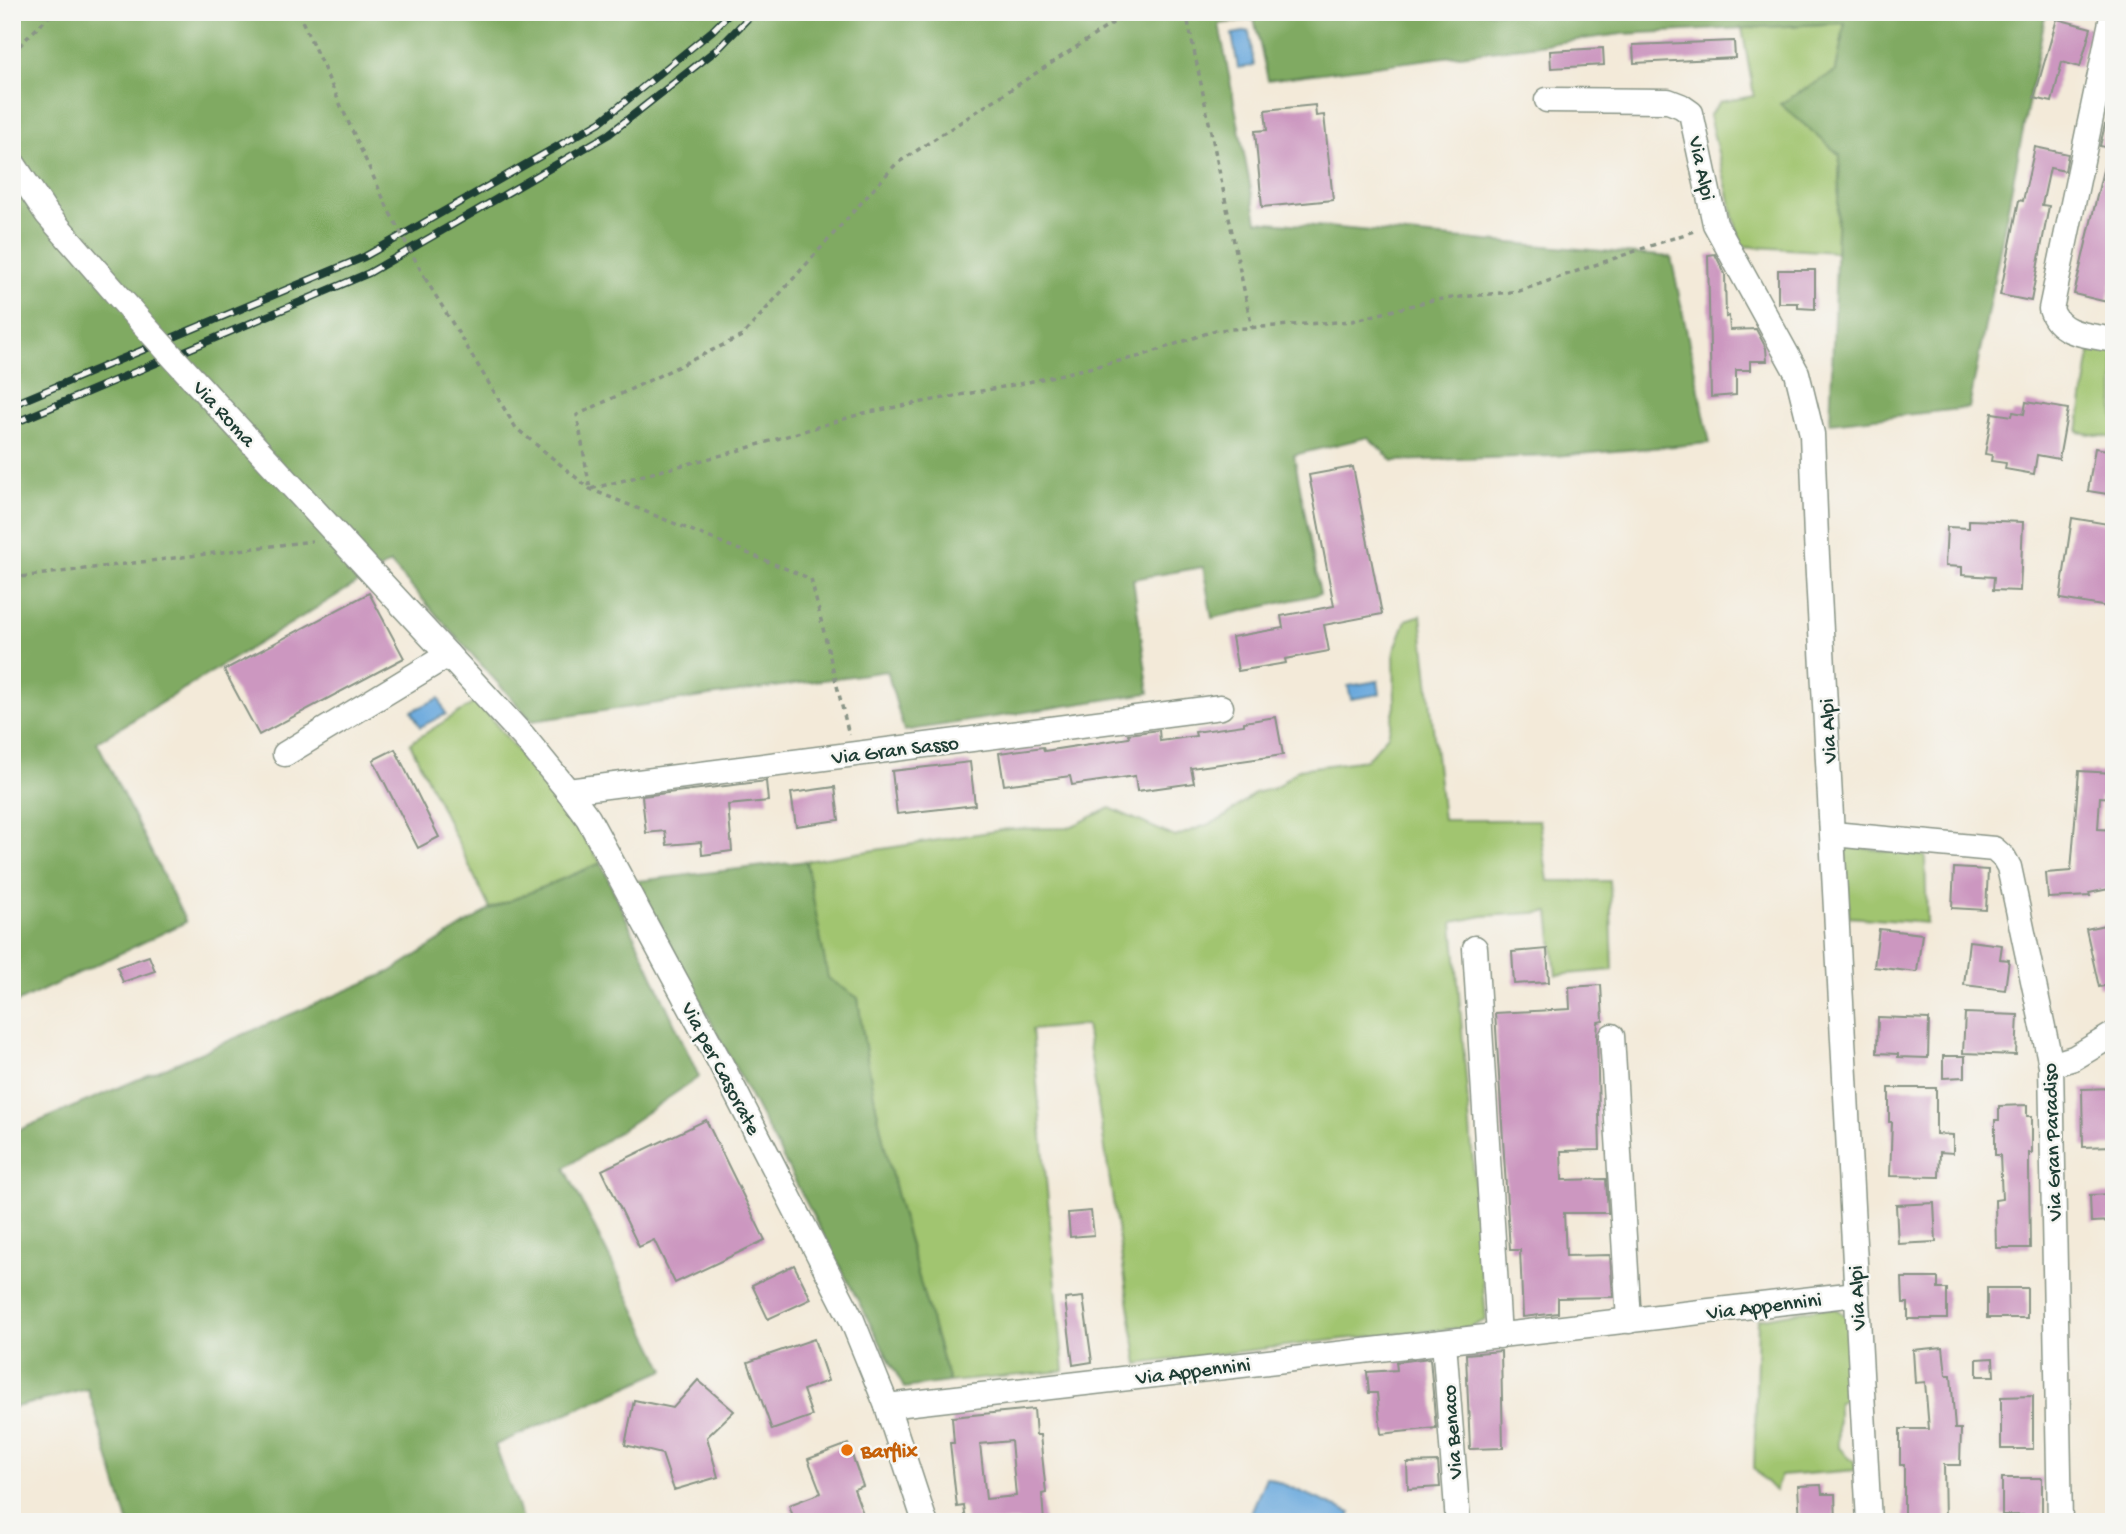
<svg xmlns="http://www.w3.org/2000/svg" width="2126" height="1534" viewBox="0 0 2126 1534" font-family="'Gochi Hand',sans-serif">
<rect width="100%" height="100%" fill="#f6f6f2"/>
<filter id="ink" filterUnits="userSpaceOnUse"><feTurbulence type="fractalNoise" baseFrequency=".0143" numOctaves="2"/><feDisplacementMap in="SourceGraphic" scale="14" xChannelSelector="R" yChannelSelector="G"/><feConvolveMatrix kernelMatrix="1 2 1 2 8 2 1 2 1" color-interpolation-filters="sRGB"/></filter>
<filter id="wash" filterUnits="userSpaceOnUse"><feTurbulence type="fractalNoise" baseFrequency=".00686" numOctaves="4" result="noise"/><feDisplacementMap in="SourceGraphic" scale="28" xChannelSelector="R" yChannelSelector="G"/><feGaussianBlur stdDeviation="1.57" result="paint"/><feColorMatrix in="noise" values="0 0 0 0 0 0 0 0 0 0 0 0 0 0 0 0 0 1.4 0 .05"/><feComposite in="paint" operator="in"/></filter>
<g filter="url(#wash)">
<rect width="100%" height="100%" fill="#f3ead9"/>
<g fill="#a1c570" stroke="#608152" stroke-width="2">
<path d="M 1845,23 L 1836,71 L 1781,104 L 1840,155 L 1836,252 L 1741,246 L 1709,116 L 1720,102 L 1754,96 L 1742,28 Z"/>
<path d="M 2091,346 L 2114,350 L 2114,438 L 2078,432 Z"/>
<path d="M 1421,615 L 1443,820 L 1539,820 L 1548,881 L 1610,881 L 1613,970 L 1556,975 L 1549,912 L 1483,916 L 1453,922 L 1486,1320 L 1471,1327 L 1343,1339 L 1138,1364 L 1086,1025 L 1032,1030 L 1064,1371 L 949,1382 C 912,1256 874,1128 858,998 L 828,979 L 806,861 L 1008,829 L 1068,828 L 1110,808 L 1175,837 L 1222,819 L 1255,793 L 1275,788 L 1299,769 L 1366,760 L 1388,735 L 1395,706 L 1394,651 L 1406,620 Z"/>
<path d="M 477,701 L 561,804 L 601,863 L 490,909 L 410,743 Z"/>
<path d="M 1845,846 L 1925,856 L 1927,923 L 1849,917 Z"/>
<path d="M 1819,1308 L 1836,1309 L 1847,1317 L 1853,1393 L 1838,1403 L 1838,1447 L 1854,1461 L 1856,1470 L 1781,1476 L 1775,1491 L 1754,1469 L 1758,1319 Z"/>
</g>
<g fill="#80aa62" stroke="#50744b" stroke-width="2">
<path d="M 12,12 L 2046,12 L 1969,408 L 1830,423 L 1840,155 L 1780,104 L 1836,71 L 1845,23 L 1622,34 L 1268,80 L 1254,19 L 1219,24 L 1257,221 L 1671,257 L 1710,443 L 1555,456 L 1393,461 L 1368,437 L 1294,455 L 1320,594 L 1212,618 L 1203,567 L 1133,579 L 1149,693 L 904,731 L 887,671 L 532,721 L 390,563 L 97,742 L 186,922 L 12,1005 Z"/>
<path d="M 806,861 L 828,978 L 858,998 C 874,1128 912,1256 949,1382 L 904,1388 L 637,881 Z"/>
<path d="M 601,863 L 699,1077 L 565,1168 L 665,1370 L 495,1445 L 523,1522 L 128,1522 L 88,1389 L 12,1408 L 12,1133 L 390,972 L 490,909 Z"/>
</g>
<g fill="#6ba9dd" stroke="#457388" stroke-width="2">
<path d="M 1249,31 L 1254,66 L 1238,68 L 1232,34 Z"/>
<path d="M 1378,681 L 1380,694 L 1351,699 L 1348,686 Z"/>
<path d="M 439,698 L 446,714 L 420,727 L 412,711 Z"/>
<path d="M 1266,1477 L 1351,1513 L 1347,1522 L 1247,1522 Z"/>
</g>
<g id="blocks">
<g fill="#cc97c0" fill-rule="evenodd">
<path d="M 2057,19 L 2091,28 L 2080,67 L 2062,62 L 2052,102 L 2034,98 Z"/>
<path d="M 1734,41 L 1735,58 L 1634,63 L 1633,45 Z"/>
<path d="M 1603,48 L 1604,65 L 1551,68 L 1550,51 Z"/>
<path d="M 1315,105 L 1316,116 L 1324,115 L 1333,200 L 1262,207 L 1255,131 L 1267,130 L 1265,110 Z"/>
<path d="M 2105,125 L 2114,127 L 2114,149 L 2100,146 Z"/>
<path d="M 2035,147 L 2068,154 L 2065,171 L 2050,168 L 2042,205 L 2049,206 L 2031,301 L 2000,295 L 2019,200 L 2023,201 Z"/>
<path d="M 2108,149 L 2114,150 L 2114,272 L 2107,302 L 2074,294 Z"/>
<path d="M 1715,254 L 1725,274 L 1726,317 L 1729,316 L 1730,330 L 1756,329 L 1766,348 L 1767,361 L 1750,361 L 1750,370 L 1736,370 L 1736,395 L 1711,397 L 1708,255 Z"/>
<path d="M 1778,270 L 1815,270 L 1815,309 L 1798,308 L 1798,303 L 1778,303 Z"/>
<path d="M 2026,402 L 2068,409 L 2059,459 L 2037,455 L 2034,474 L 2005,469 L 2006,463 L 1991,461 L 1992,455 L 1985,454 L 1992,413 L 2012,416 L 2013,412 L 2024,414 Z"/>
<path d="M 2095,448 L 2114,451 L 2114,495 L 2088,491 Z"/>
<path d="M 1353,467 L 1382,614 L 1324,625 L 1329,651 L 1285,659 L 1286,663 L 1238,671 L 1232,637 L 1283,628 L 1281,616 L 1334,606 L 1309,475 Z"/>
<path d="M 2072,518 L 2114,525 L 2114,608 L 2060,599 Z"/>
<path d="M 1969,520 L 2023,522 L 2020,591 L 1993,590 L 1994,577 L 1962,575 L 1962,567 L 1945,566 L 1947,527 L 1969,528 Z"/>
<path d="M 369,593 L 404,658 L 259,735 L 224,670 Z"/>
<path d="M 1276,717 L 1283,755 L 1191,768 L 1194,783 L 1137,791 L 1135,776 L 1072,785 L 1070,776 L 1004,785 L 999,753 L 1043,747 L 1044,751 L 1129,738 L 1128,734 L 1159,730 L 1160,741 L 1196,736 L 1195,732 L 1244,725 L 1244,722 Z"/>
<path d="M 395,749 L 439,837 L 418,848 L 373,760 Z"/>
<path d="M 970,762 L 975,805 L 897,814 L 892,771 Z"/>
<path d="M 2079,771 L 2114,773 L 2114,798 L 2100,797 L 2098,829 L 2114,830 L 2114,888 L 2089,893 L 2090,896 L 2048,898 L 2046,873 L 2071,871 Z"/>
<path d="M 766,781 L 768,801 L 728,805 L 732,851 L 702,855 L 701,842 L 667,845 L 665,831 L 646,833 L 642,796 Z"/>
<path d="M 835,787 L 839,820 L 796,826 L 791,793 Z"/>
<path d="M 1954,868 L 1988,870 L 1986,910 L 1952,908 Z"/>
<path d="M 2114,923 L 2114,984 L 2099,987 L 2086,929 Z"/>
<path d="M 1879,929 L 1922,934 L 1917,972 L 1874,967 Z"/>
<path d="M 1969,941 L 2002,945 L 2000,959 L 2009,960 L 2005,990 L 1964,985 Z"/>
<path d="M 1547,949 L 1549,982 L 1514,984 L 1512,952 Z"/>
<path d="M 149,956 L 155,971 L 123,982 L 117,967 Z"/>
<path d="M 1601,985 L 1603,1021 L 1598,1022 L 1597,1037 L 1600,1150 L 1561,1151 L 1562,1180 L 1606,1179 L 1608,1213 L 1564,1213 L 1566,1256 L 1610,1255 L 1613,1297 L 1558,1298 L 1558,1313 L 1523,1317 L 1520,1250 L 1510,1250 L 1495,1013 L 1570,1009 L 1569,987 Z"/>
<path d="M 1965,1013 L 2018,1015 L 2016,1055 L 1963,1053 Z"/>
<path d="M 1878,1017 L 1929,1019 L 1928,1058 L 1898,1057 L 1898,1054 L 1877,1053 Z"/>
<path d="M 1943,1056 L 1965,1056 L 1965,1077 L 1943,1078 Z"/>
<path d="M 1889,1088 L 1936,1088 L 1936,1134 L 1953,1135 L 1953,1153 L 1940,1152 L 1939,1177 L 1890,1176 L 1892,1122 L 1889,1122 Z"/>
<path d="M 2114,1088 L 2114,1146 L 2083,1147 L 2082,1089 Z"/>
<path d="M 2027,1105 L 2027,1116 L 2032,1116 L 2032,1153 L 2029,1153 L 2029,1170 L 2030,1248 L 1996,1248 L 1995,1200 L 2002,1199 L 2000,1155 L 1995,1155 L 1995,1120 L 1999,1120 L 1999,1106 Z"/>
<path d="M 706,1120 L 765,1240 L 675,1283 L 654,1240 L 639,1247 L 602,1170 Z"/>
<path d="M 2114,1194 L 2114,1221 L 2091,1222 L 2090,1195 Z"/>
<path d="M 1934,1203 L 1936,1242 L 1898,1244 L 1896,1205 Z"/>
<path d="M 1091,1211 L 1094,1235 L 1070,1237 L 1068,1213 Z"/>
<path d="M 794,1265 L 811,1299 L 768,1319 L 752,1285 Z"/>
<path d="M 1902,1278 L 1938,1278 L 1938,1289 L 1947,1289 L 1947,1319 L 1908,1319 L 1908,1303 L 1903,1303 Z"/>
<rect x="1987" y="1288" width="40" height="30"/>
<path d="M 1083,1297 L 1092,1362 L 1073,1365 L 1065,1299 Z"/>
<path d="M 814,1339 L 828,1381 L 803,1390 L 812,1416 L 772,1430 L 748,1362 Z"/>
<path d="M 1943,1347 L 1946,1375 L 1951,1375 L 1955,1429 L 1961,1429 L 1960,1465 L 1944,1465 L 1945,1522 L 1904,1522 L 1904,1465 L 1900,1465 L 1900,1429 L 1929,1429 L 1925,1382 L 1915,1383 L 1913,1350 Z"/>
<path d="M 1501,1351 L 1503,1448 L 1470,1449 L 1466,1354 Z"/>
<path d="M 1430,1358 L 1436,1428 L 1381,1434 L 1377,1393 L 1369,1393 L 1367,1372 L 1397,1370 L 1396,1362 Z"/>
<path d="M 1993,1358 L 1994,1376 L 1977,1376 L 1977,1359 Z"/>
<path d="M 698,1380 L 734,1411 L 707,1437 L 718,1477 L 674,1490 L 662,1454 L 625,1445 L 634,1400 L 673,1408 Z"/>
<path d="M 2033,1396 L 2033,1449 L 2001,1449 L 2001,1397 Z"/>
<path d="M 1034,1409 L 1036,1435 L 1040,1435 L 1046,1493 L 1042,1494 L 1044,1522 L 966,1522 L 964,1506 L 957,1507 L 950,1443 L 954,1443 L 952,1417 ZM 1011,1441 L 1016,1496 L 986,1499 L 980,1444 Z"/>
<path d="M 848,1444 L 863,1486 L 854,1489 L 866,1522 L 795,1522 L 789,1505 L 821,1493 L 808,1459 Z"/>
<path d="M 1438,1462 L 1440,1487 L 1408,1489 L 1407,1463 Z"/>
<path d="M 2002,1478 L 2042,1478 L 2042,1520 L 2023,1520 L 2023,1515 L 2002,1515 Z"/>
<path d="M 1821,1485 L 1822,1494 L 1835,1494 L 1836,1522 L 1800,1522 L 1798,1486 Z"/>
</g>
</g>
</g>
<g filter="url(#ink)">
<use href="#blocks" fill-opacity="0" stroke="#899486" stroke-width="2"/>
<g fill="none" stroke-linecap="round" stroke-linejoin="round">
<defs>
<g id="minor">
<path d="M 2113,12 L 2051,309 C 2059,336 2090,335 2114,340"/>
<path d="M 1547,100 L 1668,101 L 1681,106 L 1691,113 L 1715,224 L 1797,373 L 1812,434 L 1816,538 L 1869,1522"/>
<path d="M 12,162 L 47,214 L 142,323"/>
<path d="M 193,379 L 524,737 L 568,791 L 588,818 L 721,1064 L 852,1320 L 887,1406 L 925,1522"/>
<path d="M 285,754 L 448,655"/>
<path d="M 568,791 L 1221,707"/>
<path d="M 1833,834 L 1994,849 L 2004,858 L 2009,867 L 2051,1065 L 2060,1522"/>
<path d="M 1475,948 L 1499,1336"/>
<path d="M 1612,1036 L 1629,1321"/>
<path d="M 2051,1065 L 2074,1058 L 2114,1034"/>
<path d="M 1444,1342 L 1458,1522"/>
<path d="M 887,1406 L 1856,1294"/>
</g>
</defs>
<use href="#minor" stroke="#899486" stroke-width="27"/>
<g stroke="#899486" stroke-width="3.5" stroke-dasharray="5 5" stroke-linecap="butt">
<path d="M 298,12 L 390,213"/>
<path d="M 1130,12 L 896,164 L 742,336 L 577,415 L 590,489 L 730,453 L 864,413 L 1024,383 L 1141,356 L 1216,330 L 1352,321 L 1433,300 L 1519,291 L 1694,231"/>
<path d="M 1186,12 L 1252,328"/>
<path d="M 12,53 L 53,12"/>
<path d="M 425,278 L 516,428 L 590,489 L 811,579 L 849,735"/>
<path d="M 12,578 L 312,541"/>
</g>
<use href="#minor" stroke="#fff" stroke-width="24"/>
<defs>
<g id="rail">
<path d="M 12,405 L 364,257 L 600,122 L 712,31 L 731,12"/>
<path d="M 12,424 L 369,273 L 609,134 L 720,47 L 754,12"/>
</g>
</defs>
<use href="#rail" stroke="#1f3d34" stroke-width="8"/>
<use href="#rail" stroke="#f6f6f2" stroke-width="5" stroke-dasharray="16" stroke-linecap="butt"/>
<defs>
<path id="minor-bridge" d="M 142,323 L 193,379"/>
</defs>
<use href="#minor-bridge" stroke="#899486" stroke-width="27" stroke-linecap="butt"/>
<path stroke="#899486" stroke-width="3.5" stroke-dasharray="5 5" stroke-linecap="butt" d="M 390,213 L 425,278"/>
<use href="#minor-bridge" stroke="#fff" stroke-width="24"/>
</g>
</g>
<circle fill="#e8710a" stroke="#f6f6f2" stroke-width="2.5" cx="847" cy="1450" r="7"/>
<g text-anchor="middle" stroke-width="5" stroke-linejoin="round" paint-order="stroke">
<g font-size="21" fill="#1f3d34" stroke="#f6f6f2">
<text transform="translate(1703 168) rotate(78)" y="7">Via Alpi</text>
<text transform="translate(225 413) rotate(47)" y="7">Via Roma</text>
<text transform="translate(1827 731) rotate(-93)" y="7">Via Alpi</text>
<text transform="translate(895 749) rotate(-7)" y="7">Via Gran Sasso</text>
<text transform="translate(722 1068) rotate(62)" y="7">Via per Casorate</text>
<text transform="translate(2051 1142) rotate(-92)" y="7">Via Gran Paradiso</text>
<text transform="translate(1856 1298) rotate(-93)" y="7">Via Alpi</text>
<text transform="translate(1764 1305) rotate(-7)" y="7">Via Appennini</text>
<text transform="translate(1193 1370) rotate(-7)" y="7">Via Appennini</text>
<text transform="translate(1451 1432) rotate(-94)" y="7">Via Benaco</text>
</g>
<g font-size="21" font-weight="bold" fill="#c56008" stroke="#f6f6f2" text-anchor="start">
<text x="861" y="1457">Barflix</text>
</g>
</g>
<rect width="2126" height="1534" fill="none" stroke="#f6f6f2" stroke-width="42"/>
</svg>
